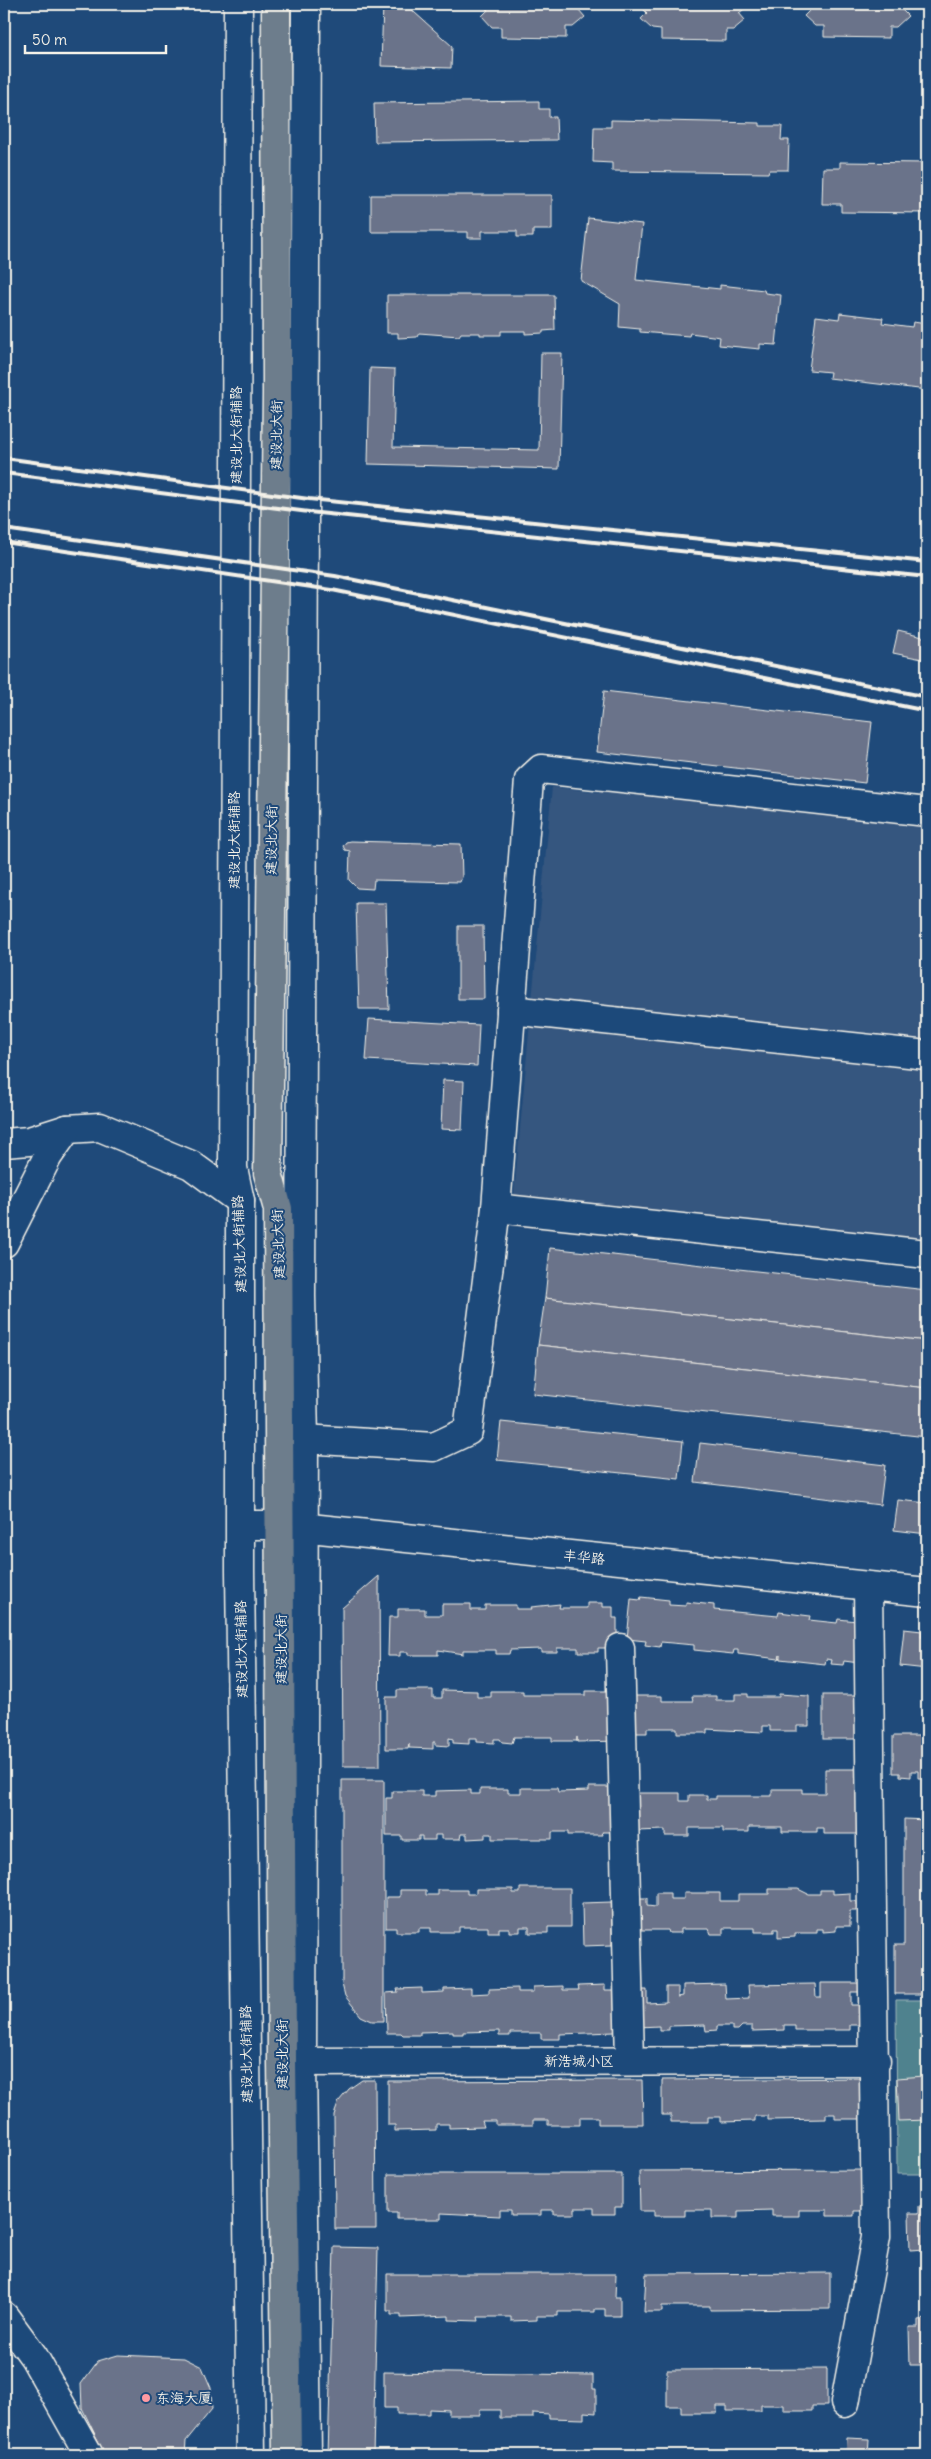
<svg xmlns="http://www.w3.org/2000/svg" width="931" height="2459" viewBox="0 0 931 2459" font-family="Delius,'LXGW WenKai TC',sans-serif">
<rect width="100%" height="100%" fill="#1f4a7a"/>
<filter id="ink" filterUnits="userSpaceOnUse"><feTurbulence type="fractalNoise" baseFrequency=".02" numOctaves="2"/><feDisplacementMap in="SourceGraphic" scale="10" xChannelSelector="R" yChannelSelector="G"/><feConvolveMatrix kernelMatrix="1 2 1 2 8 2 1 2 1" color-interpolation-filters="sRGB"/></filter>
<g filter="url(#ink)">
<path fill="#36567f" d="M 600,785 L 927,820 L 927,1269 L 511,1226 L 552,787 L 599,792 Z"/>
<path fill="#50828e" stroke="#a2babb" d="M 896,2000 L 927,2000 L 927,2174 L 897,2174 Z"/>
<g fill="#6a738a" stroke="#f4f1e8">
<path d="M 383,4 L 405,4 L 452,46 L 451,68 L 381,66 Z"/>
<path d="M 481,4 L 586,4 L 579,10 L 585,17 L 573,27 L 566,27 L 566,38 L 501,37 L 501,27 L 492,27 L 482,16 L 488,10 Z"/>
<path d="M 644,4 L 746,4 L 748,6 L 739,13 L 745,20 L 733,30 L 726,30 L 726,41 L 661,40 L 661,30 L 652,29 L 641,19 L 647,13 L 641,7 Z"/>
<path d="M 804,4 L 908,4 L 902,10 L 908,16 L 896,27 L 889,27 L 889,38 L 824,37 L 824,26 L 815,26 L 804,16 L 810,10 Z"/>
<path d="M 539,101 L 539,109 L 549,109 L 549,117 L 556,117 L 557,140 L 375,142 L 374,103 Z"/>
<path d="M 611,120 L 760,123 L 760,126 L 782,126 L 781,140 L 789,140 L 788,170 L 769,170 L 768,173 L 612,171 L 612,163 L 593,162 L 594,127 L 611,127 Z"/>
<path d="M 840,162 L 927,163 L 927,213 L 841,212 L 841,204 L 822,204 L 823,168 L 840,168 Z"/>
<path d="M 371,195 L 552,195 L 552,230 L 533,230 L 533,237 L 517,237 L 517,231 L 482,231 L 482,238 L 468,238 L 468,232 L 371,232 Z"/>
<path d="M 588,218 L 642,224 L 636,280 L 720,289 L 720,285 L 764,290 L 765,293 L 781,295 L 776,345 L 760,344 L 760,349 L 719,345 L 720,337 L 690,333 L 689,336 L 640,332 L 640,329 L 619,327 L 620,304 L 581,281 Z"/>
<path d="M 387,295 L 554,295 L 555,330 L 543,331 L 543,333 L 525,334 L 525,331 L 501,331 L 501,335 L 480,335 L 480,333 L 461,333 L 459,336 L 419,333 L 417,337 L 398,338 L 398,333 L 387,333 Z"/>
<path d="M 840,313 L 883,318 L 882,323 L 912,327 L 913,322 L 927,324 L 927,390 L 829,378 L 830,372 L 809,370 L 816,316 L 839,319 Z"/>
<path d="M 541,353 L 562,353 L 559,469 L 368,464 L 370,368 L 395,369 L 393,447 L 539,450 Z"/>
<path d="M 898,631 L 927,638 L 927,660 L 893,653 Z"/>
<path d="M 604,691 L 872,722 L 865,783 L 597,752 Z"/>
<path d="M 350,841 L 461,844 L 462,877 L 460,882 L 374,880 L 373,889 L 357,888 L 349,880 L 350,851 L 345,850 L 343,846 L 346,842 Z"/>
<path d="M 356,903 L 386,903 L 389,1009 L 359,1009 Z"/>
<path d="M 458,926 L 483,926 L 484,999 L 458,999 Z"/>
<path d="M 369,1019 L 479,1025 L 477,1066 L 366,1060 Z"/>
<path d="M 443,1080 L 464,1081 L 462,1130 L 441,1129 Z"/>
<path d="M 550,1248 L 927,1290 L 927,1341 L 545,1298 Z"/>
<path d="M 545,1298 L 927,1341 L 927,1388 L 538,1345 Z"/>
<path d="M 538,1345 L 927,1388 L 927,1437 L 533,1394 Z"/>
<path d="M 501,1422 L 683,1441 L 679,1479 L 497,1460 Z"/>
<path d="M 700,1443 L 885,1465 L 880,1505 L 695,1482 Z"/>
<path d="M 898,1500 L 927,1503 L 927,1534 L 894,1530 Z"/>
<path d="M 379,1576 L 380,1766 L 343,1766 L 342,1608 Z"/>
<path d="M 641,1597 L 669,1600 L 669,1605 L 686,1606 L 686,1602 L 714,1605 L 714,1610 L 778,1616 L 779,1612 L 810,1616 L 809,1620 L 837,1623 L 838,1619 L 857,1621 L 859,1663 L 844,1661 L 843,1665 L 831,1664 L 832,1660 L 826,1659 L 825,1664 L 780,1659 L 780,1655 L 779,1659 L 738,1654 L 738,1650 L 734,1650 L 733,1654 L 694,1650 L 694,1645 L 661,1642 L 660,1647 L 645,1645 L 646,1641 L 627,1639 L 631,1599 L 640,1600 Z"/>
<path d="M 587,1603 L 603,1603 L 603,1607 L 613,1607 L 613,1618 L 617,1618 L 617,1648 L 598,1648 L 598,1652 L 578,1652 L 578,1648 L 557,1648 L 557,1652 L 541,1652 L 541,1649 L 510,1650 L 509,1654 L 496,1654 L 496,1650 L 463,1650 L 463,1654 L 438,1650 L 438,1655 L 408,1655 L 408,1652 L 400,1652 L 400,1656 L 388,1656 L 389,1617 L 398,1617 L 398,1609 L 425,1609 L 425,1615 L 442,1615 L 442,1604 L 471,1604 L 471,1610 L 485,1610 L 485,1605 L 516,1605 L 516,1609 L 532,1609 L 531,1607 L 560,1604 L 559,1608 L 587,1608 Z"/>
<path d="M 904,1629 L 922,1631 L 921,1637 L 927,1637 L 927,1669 L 900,1666 Z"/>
<path d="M 397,1690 L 433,1690 L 433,1698 L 442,1698 L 442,1690 L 477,1691 L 477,1697 L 491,1697 L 491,1691 L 523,1691 L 523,1695 L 586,1695 L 586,1691 L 618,1691 L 621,1741 L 577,1742 L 577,1737 L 577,1741 L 552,1741 L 552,1737 L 514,1737 L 512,1743 L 502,1742 L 500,1739 L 494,1739 L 494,1743 L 477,1742 L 477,1738 L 469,1738 L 469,1744 L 453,1743 L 453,1739 L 449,1738 L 449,1746 L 435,1745 L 435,1742 L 433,1742 L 433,1749 L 409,1748 L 409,1744 L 408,1749 L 386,1749 L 386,1697 L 397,1697 Z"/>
<path d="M 735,1694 L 748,1694 L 748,1697 L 779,1697 L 779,1694 L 809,1696 L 809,1726 L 797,1726 L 797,1731 L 770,1731 L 770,1726 L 763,1726 L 763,1732 L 707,1729 L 707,1733 L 677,1733 L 677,1728 L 647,1728 L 647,1733 L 635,1733 L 635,1696 L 662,1696 L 662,1701 L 693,1701 L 692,1696 L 716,1696 L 716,1700 L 735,1700 Z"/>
<rect x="823" y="1695" width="33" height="44"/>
<path d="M 893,1736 L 927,1736 L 927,1778 L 918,1778 L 918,1771 L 911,1771 L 911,1777 L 900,1776 L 900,1773 L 893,1773 Z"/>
<path d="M 825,1769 L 861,1769 L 861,1801 L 857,1801 L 857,1803 L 860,1803 L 860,1834 L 824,1834 L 824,1828 L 817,1828 L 817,1832 L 782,1832 L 782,1827 L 749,1827 L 749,1832 L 723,1832 L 723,1828 L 689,1828 L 689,1836 L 665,1836 L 665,1830 L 636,1831 L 635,1793 L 680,1793 L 680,1801 L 689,1801 L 689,1795 L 707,1795 L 707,1799 L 716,1799 L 716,1796 L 772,1796 L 772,1789 L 802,1789 L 802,1793 L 825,1793 Z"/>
<path d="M 342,1780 L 384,1780 L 384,2021 L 372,2021 L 361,2016 L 345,1996 L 342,1984 Z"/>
<path d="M 589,1787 L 616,1787 L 616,1832 L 602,1832 L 603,1835 L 568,1835 L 568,1832 L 552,1832 L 552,1839 L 492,1839 L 492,1834 L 485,1834 L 485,1838 L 467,1839 L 467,1834 L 461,1834 L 460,1839 L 441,1839 L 441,1835 L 435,1835 L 435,1840 L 422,1840 L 422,1836 L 419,1836 L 419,1840 L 402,1840 L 402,1836 L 386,1836 L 386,1798 L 392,1798 L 392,1791 L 422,1791 L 422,1796 L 435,1796 L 435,1791 L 471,1790 L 471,1794 L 480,1794 L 480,1789 L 508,1789 L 508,1793 L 521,1793 L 521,1788 L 557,1788 L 558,1792 L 589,1791 Z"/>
<path d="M 904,1819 L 927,1820 L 927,1994 L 895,1994 L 895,1945 L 904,1945 Z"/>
<path d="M 520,1888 L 570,1888 L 570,1927 L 548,1927 L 548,1933 L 529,1933 L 529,1927 L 520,1927 L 520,1932 L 509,1932 L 509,1928 L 499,1928 L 499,1932 L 488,1932 L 488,1927 L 459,1927 L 459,1932 L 431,1932 L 431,1928 L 419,1928 L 419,1932 L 396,1932 L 396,1928 L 386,1928 L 386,1897 L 400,1897 L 400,1890 L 426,1890 L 426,1895 L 438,1895 L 438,1890 L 467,1890 L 467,1894 L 476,1894 L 476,1889 L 513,1889 L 513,1893 L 520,1893 Z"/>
<path d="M 769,1889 L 798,1889 L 808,1894 L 820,1894 L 820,1890 L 833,1890 L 833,1894 L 850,1893 L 850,1901 L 856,1901 L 856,1911 L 850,1911 L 850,1926 L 836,1926 L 836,1931 L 823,1932 L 823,1929 L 817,1929 L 817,1933 L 795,1933 L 795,1937 L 778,1938 L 778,1929 L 774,1929 L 774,1932 L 755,1932 L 755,1928 L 723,1928 L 723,1934 L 711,1934 L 709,1929 L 681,1929 L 681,1933 L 669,1933 L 668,1930 L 636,1930 L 637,1898 L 647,1898 L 647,1906 L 656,1907 L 656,1893 L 670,1893 L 670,1899 L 684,1899 L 684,1893 L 720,1893 L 720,1901 L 738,1901 L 738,1894 L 769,1894 Z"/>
<path d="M 612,1902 L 612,1945 L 583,1946 L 582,1903 Z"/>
<path d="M 821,1983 L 861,1983 L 861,1992 L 851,1992 L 851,2005 L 861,2005 L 862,2025 L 850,2025 L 850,2030 L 795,2030 L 795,2025 L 784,2025 L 784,2030 L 752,2031 L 752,2026 L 742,2026 L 738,2030 L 732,2030 L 732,2026 L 717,2026 L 717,2030 L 706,2031 L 705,2025 L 669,2026 L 669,2030 L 659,2030 L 659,2026 L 638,2027 L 637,1990 L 647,1990 L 647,2003 L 666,2002 L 666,1987 L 678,1987 L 678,1997 L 683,1996 L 683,1985 L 725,1984 L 726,1999 L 749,1998 L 748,1985 L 815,1984 L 816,1997 L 821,1997 Z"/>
<path d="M 605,1985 L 605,1990 L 614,1990 L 615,2032 L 560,2034 L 560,2039 L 541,2039 L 541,2033 L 510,2033 L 510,2036 L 499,2036 L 499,2031 L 463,2032 L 463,2034 L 453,2034 L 453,2031 L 420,2032 L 420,2035 L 403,2035 L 401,2033 L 387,2033 L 386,1993 L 398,1992 L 397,1989 L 422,1988 L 422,1993 L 444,1992 L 444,1989 L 471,1988 L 471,1994 L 489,1993 L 489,1989 L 518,1988 L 518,1992 L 533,1992 L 533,1987 L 563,1986 L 563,1990 L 579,1990 L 578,1986 Z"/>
<path d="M 925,2076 L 926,2120 L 899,2121 L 897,2078 Z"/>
<path d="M 864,2078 L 864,2119 L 835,2119 L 835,2114 L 826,2114 L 826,2119 L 768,2120 L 768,2116 L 755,2116 L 755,2121 L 721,2122 L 721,2117 L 708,2117 L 708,2122 L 671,2122 L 671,2115 L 662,2115 L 662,2080 Z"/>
<path d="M 362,2080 L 375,2080 L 376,2229 L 335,2229 L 334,2115 L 339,2101 L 349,2089 Z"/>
<path d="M 642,2080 L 643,2124 L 598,2124 L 598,2117 L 580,2117 L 580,2125 L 548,2125 L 548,2120 L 533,2120 L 533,2125 L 496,2125 L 496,2121 L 482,2121 L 484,2127 L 449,2128 L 449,2124 L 436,2124 L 436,2130 L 395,2131 L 395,2125 L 388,2125 L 388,2081 Z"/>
<path d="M 869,2170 L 870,2211 L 854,2211 L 854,2216 L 827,2216 L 827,2210 L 799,2210 L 799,2216 L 772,2216 L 772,2210 L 738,2211 L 738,2218 L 712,2218 L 712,2210 L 685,2210 L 685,2216 L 654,2216 L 654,2211 L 640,2211 L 639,2171 Z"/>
<path d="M 388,2174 L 622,2174 L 622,2207 L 615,2207 L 615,2214 L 594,2214 L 594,2208 L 575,2208 L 575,2214 L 554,2214 L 554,2210 L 541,2210 L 541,2215 L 511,2215 L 511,2210 L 500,2210 L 500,2216 L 441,2213 L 441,2219 L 397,2219 L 397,2213 L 388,2213 Z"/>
<path d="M 919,2206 L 927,2206 L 927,2258 L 926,2249 L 910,2250 L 909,2213 L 919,2213 Z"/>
<path d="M 334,2247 L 378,2248 L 373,2455 L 328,2455 Z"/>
<path d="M 830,2273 L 830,2309 L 710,2310 L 710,2306 L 662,2306 L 662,2312 L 644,2312 L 646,2274 Z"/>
<path d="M 387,2274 L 616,2274 L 615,2297 L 620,2297 L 620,2316 L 605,2316 L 605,2309 L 595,2309 L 595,2312 L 558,2312 L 558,2316 L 537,2316 L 537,2320 L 511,2321 L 511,2317 L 478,2317 L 479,2321 L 449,2320 L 449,2316 L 401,2318 L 401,2315 L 391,2315 L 391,2311 L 387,2311 Z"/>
<path d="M 927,2319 L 927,2373 L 926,2373 L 926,2365 L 910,2365 L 909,2327 L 918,2327 L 918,2320 Z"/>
<path d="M 118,2355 L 184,2358 L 202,2367 L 211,2388 L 212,2409 L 186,2441 L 185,2455 L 105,2455 L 82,2408 L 81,2384 L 98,2361 Z"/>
<path d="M 827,2369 L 827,2406 L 812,2406 L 812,2411 L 784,2411 L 784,2405 L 761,2405 L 761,2411 L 727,2411 L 727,2406 L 717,2406 L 717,2413 L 681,2413 L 681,2406 L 667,2406 L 667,2370 Z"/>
<path d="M 384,2372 L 593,2375 L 593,2389 L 596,2389 L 596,2413 L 584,2412 L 584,2419 L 549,2418 L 549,2414 L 533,2413 L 533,2418 L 500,2418 L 500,2410 L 480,2410 L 480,2415 L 449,2415 L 449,2410 L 429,2409 L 429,2414 L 397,2414 L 397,2408 L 384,2408 Z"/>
<path d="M 847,2438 L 869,2439 L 868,2455 L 846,2455 Z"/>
</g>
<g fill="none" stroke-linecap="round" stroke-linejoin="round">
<defs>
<g id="minor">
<path d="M 238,4 L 233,1168 L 240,1201 L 240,1571 L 251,2455"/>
<path d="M 306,4 L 301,1296 L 304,1439 L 302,2061 L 307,2455"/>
<path d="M 511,1010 L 927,1055"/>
<path d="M 4,1143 L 29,1141 L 67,1129 L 100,1127 L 191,1165 L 240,1201"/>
<path d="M 496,1208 L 927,1254"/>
<path d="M 4,1243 L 48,1156 L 67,1129"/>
<path d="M 304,1439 L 434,1447 L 468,1431 L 496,1208 L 529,780 L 541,769 L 927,812"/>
<path d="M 241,1525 L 281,1525 L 927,1592"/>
<path d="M 620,1648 L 630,2061"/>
<path d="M 285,2062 L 876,2061"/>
<path d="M 4,2316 L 34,2357 L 89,2455"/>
<path d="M 845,2403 L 876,2237 L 868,1587"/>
</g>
<path id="major" d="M 276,4 L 277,393 L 268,1173 L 278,1209 L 282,2062 L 287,2455"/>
</defs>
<use href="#minor" stroke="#f4f1e8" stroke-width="31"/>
<use href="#major" stroke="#f4f1e8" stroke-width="31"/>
<use href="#minor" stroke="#1f4a7a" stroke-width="28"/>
<use href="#major" stroke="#6d7d8c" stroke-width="28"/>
<g stroke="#f4f1e8" stroke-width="4">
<path d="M 4,458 L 309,499 L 927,562"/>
<path d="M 4,473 L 309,512 L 927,577"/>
<path d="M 4,529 L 335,576 L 927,697"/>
<path d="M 4,542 L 332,590 L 927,711"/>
</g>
</g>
</g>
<circle fill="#ff9aa2" stroke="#1f4a7a" stroke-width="2" cx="146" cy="2398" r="5"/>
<g text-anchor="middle" stroke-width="4" stroke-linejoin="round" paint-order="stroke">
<g font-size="14" fill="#f4f1e8" stroke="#1f4a7a">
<text transform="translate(236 435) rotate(-90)" y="5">建设北大街辅路</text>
<text transform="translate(276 435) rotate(-89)" y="5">建设北大街</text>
<text transform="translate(234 840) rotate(-90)" y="5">建设北大街辅路</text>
<text transform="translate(271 840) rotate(-89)" y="5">建设北大街</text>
<text transform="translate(239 1244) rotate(-92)" y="5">建设北大街辅路</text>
<text transform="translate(278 1244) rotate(-92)" y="5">建设北大街</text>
<text transform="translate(584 1557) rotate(6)" y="5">丰华路</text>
<text transform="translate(241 1649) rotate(-91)" y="5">建设北大街辅路</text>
<text transform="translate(281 1649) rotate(-90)" y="5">建设北大街</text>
<text transform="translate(246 2054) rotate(-91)" y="5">建设北大街辅路</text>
<text transform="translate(282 2054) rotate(-90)" y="5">建设北大街</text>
<text x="579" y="2066">新浩城小区</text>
</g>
<g font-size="14" fill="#f4f1e8" stroke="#1f4a7a" text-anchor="start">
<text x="156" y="2403">东海大厦</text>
</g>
</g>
<rect width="931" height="2459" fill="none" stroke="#1f4a7a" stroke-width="20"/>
<rect x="10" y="10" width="911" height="2439" fill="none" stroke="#f4f1e8" stroke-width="2" filter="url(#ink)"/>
<path d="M25 45v8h141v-8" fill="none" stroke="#f4f1e8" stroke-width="2.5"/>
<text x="32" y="45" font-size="15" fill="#f4f1e8" stroke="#1f4a7a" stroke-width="4" paint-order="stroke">50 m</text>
</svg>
